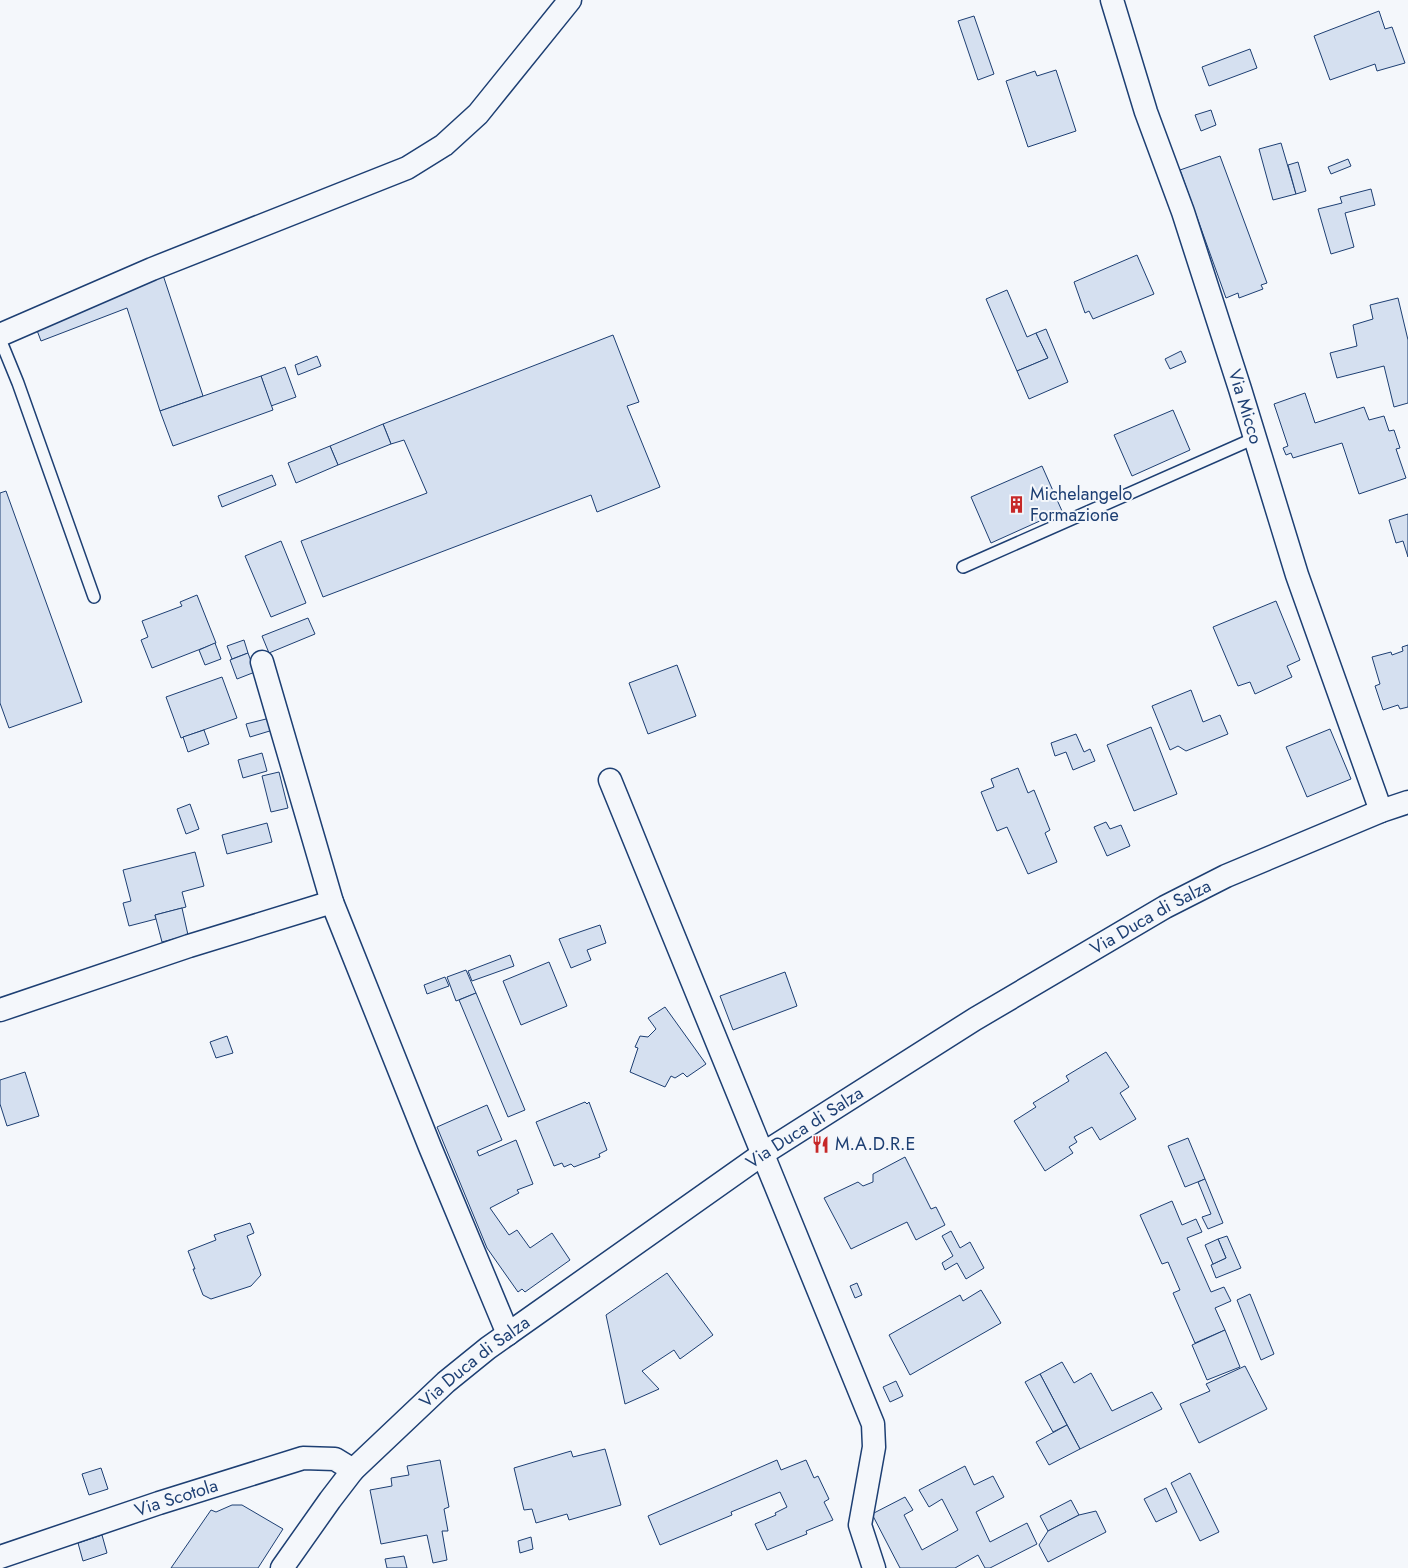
<svg xmlns="http://www.w3.org/2000/svg" width="1408" height="1568" viewBox="0 0 1408 1568" font-family="Jost,sans-serif">
<rect width="100%" height="100%" fill="#f4f7fb"/>
<g fill="#d5e0f0" stroke="#1d3f73">
<path d="M 1379,11 L 1385,29 L 1392,27 L 1405,63 L 1377,71 L 1375,64 L 1330,80 L 1314,36 Z"/>
<path d="M 974,16 L 994,74 L 978,80 L 958,21 Z"/>
<path d="M 1250,49 L 1257,68 L 1209,86 L 1202,67 Z"/>
<path d="M 1056,70 L 1076,131 L 1028,147 L 1006,81 L 1035,71 L 1037,76 Z"/>
<path d="M 1211,110 L 1216,125 L 1201,131 L 1195,115 Z"/>
<path d="M 1281,143 L 1296,194 L 1273,200 L 1259,149 Z"/>
<path d="M 1220,156 L 1267,283 L 1261,285 L 1263,289 L 1239,298 L 1238,293 L 1226,298 L 1180,170 Z"/>
<path d="M 1348,159 L 1351,166 L 1331,174 L 1328,167 Z"/>
<path d="M 1298,162 L 1306,191 L 1296,194 L 1288,165 Z"/>
<path d="M 1371,189 L 1375,205 L 1345,213 L 1354,247 L 1331,254 L 1318,209 L 1342,203 L 1340,197 Z"/>
<path d="M 1137,255 L 1154,294 L 1093,319 L 1089,311 L 1085,313 L 1074,282 Z"/>
<path d="M 163,275 L 203,396 L 160,411 L 127,308 L 41,341 L 35,325 Z"/>
<path d="M 1007,290 L 1027,337 L 1036,333 L 1048,358 L 1017,371 L 986,299 Z"/>
<path d="M 1398,298 L 1408,340 L 1408,403 L 1394,407 L 1384,366 L 1337,378 L 1330,353 L 1357,346 L 1353,325 L 1373,319 L 1370,305 Z"/>
<path d="M 1046,329 L 1068,382 L 1029,399 L 1017,371 L 1048,358 L 1036,333 Z"/>
<path d="M 613,335 L 639,402 L 627,406 L 660,487 L 597,512 L 591,495 L 323,597 L 301,541 L 427,493 L 404,440 L 391,444 L 383,424 Z"/>
<path d="M 1181,351 L 1186,362 L 1170,369 L 1165,359 Z"/>
<path d="M 317,356 L 321,366 L 298,375 L 295,365 Z"/>
<path d="M 285,367 L 296,397 L 271,406 L 261,376 Z"/>
<path d="M 261,376 L 273,410 L 173,446 L 160,411 Z"/>
<path d="M 1305,393 L 1315,423 L 1364,407 L 1369,420 L 1384,416 L 1389,431 L 1394,430 L 1400,448 L 1396,449 L 1406,478 L 1359,494 L 1342,443 L 1293,458 L 1291,453 L 1286,455 L 1283,448 L 1288,446 L 1274,404 Z"/>
<path d="M 1173,410 L 1190,450 L 1132,476 L 1114,435 Z"/>
<path d="M 383,424 L 391,444 L 338,465 L 330,446 Z"/>
<path d="M 330,446 L 338,465 L 296,483 L 288,463 Z"/>
<path d="M 1042,466 L 1062,511 L 991,543 L 971,497 Z"/>
<path d="M 272,475 L 276,485 L 222,507 L 218,496 Z"/>
<path d="M 6,491 L 82,702 L 9,728 L 0,703 L 0,493 Z"/>
<path d="M 1408,514 L 1408,557 L 1403,541 L 1396,543 L 1389,520 Z"/>
<path d="M 281,541 L 306,603 L 271,617 L 245,556 Z"/>
<path d="M 197,595 L 216,643 L 152,668 L 141,640 L 148,637 L 142,621 L 182,606 L 180,602 Z"/>
<path d="M 1276,601 L 1300,660 L 1287,666 L 1292,677 L 1255,694 L 1250,682 L 1238,686 L 1213,627 Z"/>
<path d="M 308,618 L 315,634 L 269,653 L 262,636 Z"/>
<path d="M 244,640 L 248,653 L 232,659 L 227,646 Z"/>
<path d="M 215,643 L 221,659 L 205,665 L 199,650 Z"/>
<path d="M 1408,645 L 1408,707 L 1400,709 L 1398,705 L 1383,710 L 1375,686 L 1380,684 L 1372,657 L 1391,652 L 1392,655 L 1403,651 L 1402,647 Z"/>
<path d="M 248,653 L 255,672 L 237,679 L 230,660 Z"/>
<path d="M 677,665 L 696,716 L 648,734 L 629,683 Z"/>
<path d="M 222,677 L 237,718 L 181,738 L 166,697 Z"/>
<path d="M 1191,690 L 1203,722 L 1220,715 L 1228,734 L 1186,751 L 1178,746 L 1170,750 L 1152,706 Z"/>
<path d="M 270,718 L 273,730 L 250,737 L 246,724 Z"/>
<path d="M 1151,727 L 1177,794 L 1134,811 L 1107,745 Z"/>
<path d="M 1330,729 L 1351,779 L 1307,797 L 1286,747 Z"/>
<path d="M 204,730 L 209,744 L 188,752 L 183,737 Z"/>
<path d="M 1076,734 L 1084,752 L 1090,749 L 1095,761 L 1073,770 L 1066,752 L 1055,756 L 1051,743 Z"/>
<path d="M 262,753 L 267,771 L 243,778 L 238,760 Z"/>
<path d="M 1018,768 L 1028,793 L 1034,790 L 1050,830 L 1045,833 L 1057,862 L 1028,874 L 1007,827 L 997,831 L 981,792 L 994,787 L 991,779 Z"/>
<path d="M 279,772 L 288,808 L 271,812 L 262,776 Z"/>
<path d="M 190,804 L 199,829 L 186,834 L 177,809 Z"/>
<path d="M 1106,822 L 1110,829 L 1121,825 L 1130,846 L 1107,856 L 1094,827 Z"/>
<path d="M 267,823 L 272,842 L 227,854 L 222,835 Z"/>
<path d="M 195,852 L 204,886 L 182,892 L 186,907 L 155,915 L 156,919 L 129,926 L 123,903 L 131,901 L 123,870 Z"/>
<path d="M 182,908 L 188,935 L 162,942 L 155,915 Z"/>
<path d="M 600,925 L 606,943 L 587,950 L 591,960 L 571,968 L 559,939 Z"/>
<path d="M 510,955 L 514,966 L 472,981 L 468,971 Z"/>
<path d="M 549,962 L 567,1006 L 521,1025 L 503,981 Z"/>
<path d="M 466,970 L 476,993 L 456,1001 L 447,977 Z"/>
<path d="M 785,972 L 797,1006 L 733,1030 L 720,996 Z"/>
<path d="M 445,977 L 449,986 L 427,994 L 424,985 Z"/>
<path d="M 476,993 L 525,1110 L 508,1117 L 459,1000 Z"/>
<path d="M 665,1007 L 706,1064 L 687,1077 L 683,1073 L 675,1078 L 671,1076 L 665,1087 L 630,1072 L 638,1048 L 635,1047 L 640,1036 L 648,1037 L 656,1029 L 648,1018 Z"/>
<path d="M 227,1036 L 233,1053 L 216,1058 L 210,1042 Z"/>
<path d="M 1106,1052 L 1129,1087 L 1120,1093 L 1136,1119 L 1100,1140 L 1092,1127 L 1074,1137 L 1077,1142 L 1069,1147 L 1073,1153 L 1045,1171 L 1014,1121 L 1036,1107 L 1033,1103 L 1069,1081 L 1066,1076 Z"/>
<path d="M 25,1072 L 39,1116 L 7,1126 L 0,1104 L 0,1080 Z"/>
<path d="M 585,1102 L 587,1104 L 589,1102 L 607,1150 L 599,1154 L 600,1157 L 574,1167 L 571,1164 L 564,1167 L 562,1163 L 554,1166 L 536,1122 Z"/>
<path d="M 487,1105 L 502,1140 L 477,1151 L 479,1156 L 516,1140 L 533,1184 L 517,1190 L 519,1193 L 490,1208 L 509,1235 L 517,1230 L 530,1248 L 552,1233 L 570,1260 L 525,1292 L 522,1289 L 518,1292 L 487,1248 L 437,1127 Z"/>
<path d="M 1188,1138 L 1205,1179 L 1185,1187 L 1168,1146 Z"/>
<path d="M 905,1157 L 931,1209 L 936,1207 L 945,1225 L 916,1240 L 907,1222 L 851,1249 L 824,1198 L 858,1182 L 863,1186 L 873,1182 L 873,1174 Z"/>
<path d="M 1205,1179 L 1223,1223 L 1208,1229 L 1202,1217 L 1211,1214 L 1198,1182 Z"/>
<path d="M 1172,1201 L 1182,1225 L 1196,1219 L 1202,1232 L 1187,1238 L 1211,1292 L 1224,1287 L 1231,1301 L 1215,1308 L 1225,1330 L 1195,1343 L 1173,1293 L 1180,1290 L 1168,1262 L 1162,1264 L 1140,1215 Z"/>
<path d="M 250,1223 L 254,1233 L 247,1236 L 261,1275 L 251,1286 L 211,1299 L 203,1295 L 193,1269 L 195,1269 L 188,1251 L 216,1240 L 214,1235 Z"/>
<path d="M 951,1231 L 960,1248 L 970,1242 L 984,1268 L 966,1279 L 957,1263 L 945,1270 L 942,1263 L 953,1256 L 942,1236 Z"/>
<path d="M 1227,1236 L 1241,1268 L 1216,1278 L 1211,1265 L 1226,1258 L 1218,1239 Z"/>
<path d="M 1218,1239 L 1226,1258 L 1213,1264 L 1205,1245 Z"/>
<path d="M 667,1273 L 713,1335 L 680,1359 L 674,1350 L 642,1371 L 659,1389 L 625,1404 L 606,1315 Z"/>
<path d="M 857,1283 L 862,1295 L 855,1298 L 850,1286 Z"/>
<path d="M 981,1290 L 1001,1323 L 910,1375 L 889,1335 L 960,1295 L 963,1301 Z"/>
<path d="M 1250,1294 L 1274,1354 L 1261,1360 L 1237,1300 Z"/>
<path d="M 1225,1330 L 1240,1367 L 1207,1380 L 1192,1345 Z"/>
<path d="M 1062,1362 L 1074,1383 L 1091,1373 L 1112,1411 L 1152,1392 L 1162,1409 L 1080,1449 L 1040,1374 Z"/>
<path d="M 1245,1366 L 1267,1409 L 1199,1443 L 1180,1404 L 1210,1391 L 1206,1384 Z"/>
<path d="M 1040,1374 L 1067,1425 L 1053,1432 L 1025,1382 Z"/>
<path d="M 896,1381 L 903,1396 L 890,1402 L 883,1387 Z"/>
<path d="M 1067,1425 L 1080,1449 L 1049,1465 L 1036,1442 Z"/>
<path d="M 605,1449 L 621,1505 L 569,1520 L 567,1514 L 536,1523 L 532,1509 L 524,1510 L 514,1468 L 571,1451 L 573,1457 Z"/>
<path d="M 440,1460 L 449,1507 L 444,1509 L 448,1531 L 442,1531 L 447,1560 L 433,1563 L 427,1535 L 381,1544 L 370,1490 L 392,1486 L 391,1478 L 409,1475 L 407,1466 Z"/>
<path d="M 777,1460 L 781,1470 L 806,1460 L 814,1478 L 818,1476 L 829,1499 L 824,1502 L 833,1520 L 806,1531 L 807,1534 L 767,1550 L 755,1524 L 776,1515 L 775,1513 L 787,1507 L 780,1492 L 731,1512 L 732,1515 L 660,1545 L 648,1516 Z"/>
<path d="M 965,1466 L 974,1485 L 993,1476 L 1004,1497 L 976,1512 L 990,1542 L 1027,1523 L 1037,1544 L 990,1568 L 985,1568 L 978,1555 L 955,1568 L 900,1568 L 872,1514 L 905,1497 L 913,1510 L 904,1515 L 922,1550 L 958,1530 L 942,1499 L 929,1507 L 919,1490 Z"/>
<path d="M 101,1468 L 108,1489 L 89,1495 L 82,1474 Z"/>
<path d="M 1190,1473 L 1219,1532 L 1200,1541 L 1171,1483 Z"/>
<path d="M 1166,1488 L 1177,1512 L 1156,1522 L 1144,1499 Z"/>
<path d="M 1071,1500 L 1079,1515 L 1048,1531 L 1040,1516 Z"/>
<path d="M 232,1505 L 242,1505 L 283,1529 L 258,1568 L 171,1568 L 211,1510 L 216,1512 Z"/>
<path d="M 1096,1511 L 1106,1532 L 1048,1562 L 1039,1545 L 1048,1531 L 1079,1515 Z"/>
<path d="M 102,1535 L 107,1553 L 83,1561 L 78,1543 Z"/>
<path d="M 531,1537 L 533,1549 L 520,1553 L 518,1541 Z"/>
<path d="M 404,1556 L 407,1568 L 387,1568 L 385,1559 Z"/>
</g>
<g fill="none" stroke-linecap="round" stroke-linejoin="round">
<defs>
<g id="lane">
<path d="M 0,339 L 18,383 L 94,597"/>
<path d="M 963,567 L 1255,438"/>
</g>
<g id="street">
<path id="s1" d="M 1112,0 L 1146,112 L 1183,212 L 1240,389 L 1297,575 L 1381,811"/>
<path d="M 0,335 L 152,269 L 407,168 L 444,145 L 478,114 L 570,0"/>
<path d="M 262,662 L 332,902 L 430,1147 L 508,1334"/>
<path d="M 610,780 L 873,1424 L 874,1447 L 860,1525 L 874,1568"/>
<path d="M 0,1010 L 189,946 L 332,902"/>
<path id="s2" d="M 0,1557 L 159,1503 L 303,1458 L 335,1459 L 353,1470"/>
<path id="s3" d="M 282,1568 L 330,1500 L 353,1470 L 446,1382 L 488,1348 L 764,1153 L 975,1019 L 1165,907 L 1226,876 L 1381,811 L 1408,802"/>
</g>
</defs>
<use href="#lane" stroke="#1d3f73" stroke-width="14"/>
<use href="#street" stroke="#1d3f73" stroke-width="25"/>
<use href="#lane" stroke="#f4f7fb" stroke-width="11"/>
<use href="#street" stroke="#f4f7fb" stroke-width="22"/>
</g>
<defs>
<symbol id="building-bare" viewBox="-9 -9 18 18"><path d="M-4-6H4V6H1V3H-1V6H-4ZM-2.5-4.3h1.7v1.8h-1.7ZM.8-4.3h1.7v1.8H.8ZM-2.5-1h1.7V.8h-1.7ZM.8-1h1.7V.8H.8Z" fill="#c62828" stroke="#f4f7fb" stroke-width="2.5" paint-order="stroke"/></symbol>
<symbol id="restaurant-bare" viewBox="-9 -9 18 18"><path d="M-5-6h1v4h1v-4h1v4h1v-4h1v5L-1.5 .5V6h-2V.5L-5-1ZM5-6V6H3V1.5H1.5Q1.5-4 5-6Z" fill="#c62828" stroke="#f4f7fb" stroke-width="2.5" paint-order="stroke"/></symbol>
</defs>
<g fill-rule="evenodd">
<use href="#building-bare" x="1004" y="492" width="25" height="25"/>
<use href="#restaurant-bare" x="808" y="1132" width="25" height="25"/>
</g>
<g text-anchor="middle" stroke-width="4" stroke-linejoin="round" paint-order="stroke">
<g font-size="18" fill="#1d3f73" stroke="#f4f7fb">
<text dy="6" stroke="none"><textPath href="#s1" startOffset="428">Via Micco</textPath></text>
<text dy="6" stroke="none"><textPath href="#s3" startOffset="1094">Via Duca di Salza</textPath></text>
<text dy="6" stroke="none"><textPath href="#s3" startOffset="689">Via Duca di Salza</textPath></text>
<text dy="6" stroke="none"><textPath href="#s3" startOffset="284">Via Duca di Salza</textPath></text>
<text dy="6" stroke="none"><textPath href="#s2" startOffset="186">Via Scotola</textPath></text>
</g>
<g font-size="18" fill="#1d3f73" stroke="#f4f7fb" text-anchor="start">
<text x="1030" y="500">Michelangelo<tspan x="1030" dy="21">Formazione</tspan></text>
<text x="835" y="1150">M.A.D.R.E</text>
</g>
</g>
</svg>
